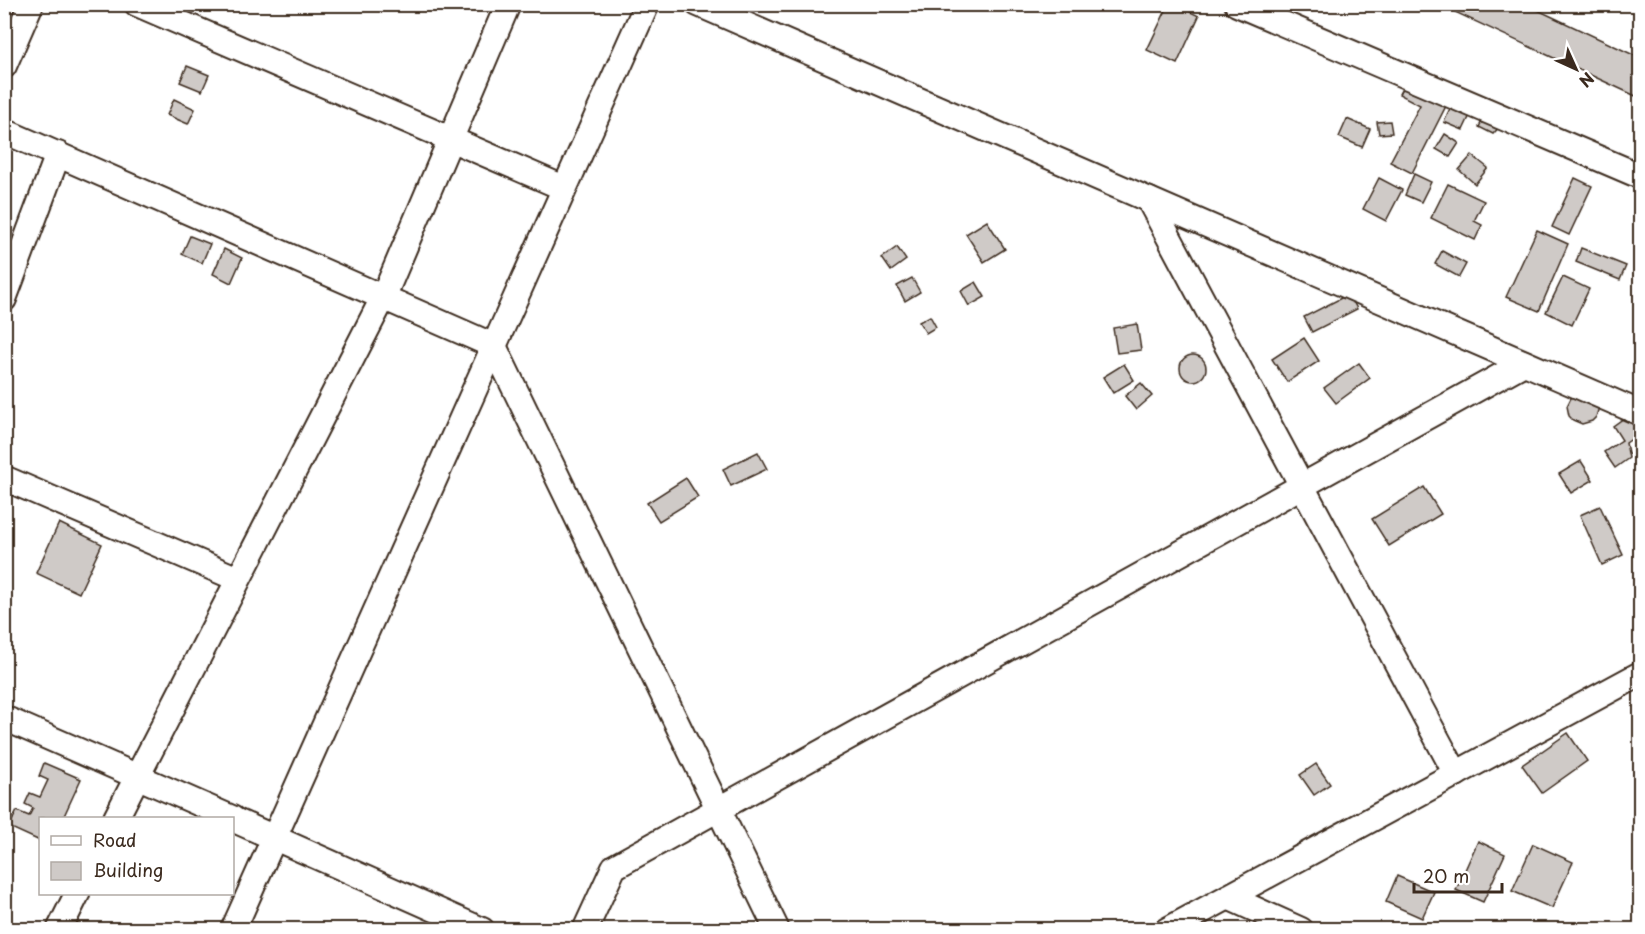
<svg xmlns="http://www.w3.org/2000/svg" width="1645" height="934" viewBox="0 0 1645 934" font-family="'Playpen Sans',sans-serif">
<rect width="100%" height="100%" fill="#fff"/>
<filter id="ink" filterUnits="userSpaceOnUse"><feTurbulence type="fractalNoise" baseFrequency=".0167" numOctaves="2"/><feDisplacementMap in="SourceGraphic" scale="12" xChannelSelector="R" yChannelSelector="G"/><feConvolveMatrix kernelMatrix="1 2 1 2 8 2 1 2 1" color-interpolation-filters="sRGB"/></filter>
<g filter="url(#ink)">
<g fill="#cfcac7" stroke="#3b2a1e" stroke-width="1.5">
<path d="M 1169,4 L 1174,4 L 1199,16 L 1177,64 L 1147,50 Z"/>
<path d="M 1459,4 L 1525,4 L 1640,58 L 1640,98 L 1455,12 Z"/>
<path d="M 187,66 L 209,75 L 202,91 L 180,82 Z"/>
<path d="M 1408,77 L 1450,98 L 1412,173 L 1390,162 L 1420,105 L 1399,94 Z"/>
<path d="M 174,99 L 195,109 L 188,124 L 167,115 Z"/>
<path d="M 1454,101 L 1473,109 L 1463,130 L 1444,122 Z"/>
<path d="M 1486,114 L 1503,123 L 1493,134 L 1479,127 Z"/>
<path d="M 1347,119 L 1370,129 L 1362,147 L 1339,137 Z"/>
<path d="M 1390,121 L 1392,133 L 1379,134 L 1377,122 Z"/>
<path d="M 1445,134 L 1459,143 L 1450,157 L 1436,149 Z"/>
<path d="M 1472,155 L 1488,168 L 1475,184 L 1459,170 Z"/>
<path d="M 1414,174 L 1431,182 L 1421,202 L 1405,195 Z"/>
<path d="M 1379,178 L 1402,190 L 1386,221 L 1363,209 Z"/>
<path d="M 1575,178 L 1592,186 L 1569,235 L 1552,227 Z"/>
<path d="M 1448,184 L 1484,201 L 1474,221 L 1482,225 L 1475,240 L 1431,218 Z"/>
<path d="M 987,221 L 1005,249 L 984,262 L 966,234 Z"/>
<path d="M 1537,230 L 1568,244 L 1539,311 L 1506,297 Z"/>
<path d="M 190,236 L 210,244 L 202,263 L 182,254 Z"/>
<path d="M 897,247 L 906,260 L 891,271 L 882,258 Z"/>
<path d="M 1581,248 L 1626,266 L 1620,280 L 1576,262 Z"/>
<path d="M 224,249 L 242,258 L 231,283 L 213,274 Z"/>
<path d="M 1442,251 L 1466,264 L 1459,277 L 1435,264 Z"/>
<path d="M 1563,277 L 1589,289 L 1572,325 L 1546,312 Z"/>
<path d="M 912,278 L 920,292 L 905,301 L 897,286 Z"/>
<path d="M 976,282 L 985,297 L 969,306 L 961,291 Z"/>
<path d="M 1349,294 L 1357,309 L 1312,332 L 1304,317 Z"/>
<path d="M 930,316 L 936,327 L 926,333 L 919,322 Z"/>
<path d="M 1137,324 L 1141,350 L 1117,353 L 1113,328 Z"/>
<path d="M 1304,338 L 1319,361 L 1287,382 L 1272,359 Z"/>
<circle cx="1193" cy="368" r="13"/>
<path d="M 1359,363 L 1370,378 L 1336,403 L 1324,388 Z"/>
<path d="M 1124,364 L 1134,380 L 1113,393 L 1103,377 Z"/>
<path d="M 1141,383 L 1152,396 L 1136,410 L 1125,396 Z"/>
<path d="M 1572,396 L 1599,407 L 1596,417 L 1592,421 L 1582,424 L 1573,420 L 1569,416 L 1567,406 Z"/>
<path d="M 1631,413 L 1640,427 L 1640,433 L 1626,443 L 1629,458 L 1615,468 L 1604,452 L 1622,440 L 1613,426 Z"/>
<path d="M 758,452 L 767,469 L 731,486 L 723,469 Z"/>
<path d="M 1581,461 L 1593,480 L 1571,493 L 1559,474 Z"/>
<path d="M 686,478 L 698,497 L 659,521 L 647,503 Z"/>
<path d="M 1640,483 L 1640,506 L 1637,508 L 1634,490 Z"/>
<path d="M 1424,487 L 1441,514 L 1389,546 L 1372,519 Z"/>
<path d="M 1600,506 L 1623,555 L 1602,565 L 1580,515 Z"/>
<path d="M 59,523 L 102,544 L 79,593 L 36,573 Z"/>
<path d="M 1568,733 L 1587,761 L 1542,793 L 1522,765 Z"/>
<path d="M 44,763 L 81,779 L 63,818 L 40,818 L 40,841 L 9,827 L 17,811 L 29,816 L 33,808 L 25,804 L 30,793 L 40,797 L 48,780 L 39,776 Z"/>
<path d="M 1316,764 L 1330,784 L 1314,795 L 1300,775 Z"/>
<path d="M 1478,841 L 1505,854 L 1483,902 L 1456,890 Z"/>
<path d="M 1533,844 L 1573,862 L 1552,908 L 1512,891 Z"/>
<path d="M 1397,876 L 1434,892 L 1422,918 L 1386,902 Z"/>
</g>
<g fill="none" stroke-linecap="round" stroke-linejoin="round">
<defs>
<g id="street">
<path d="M 137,4 L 564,188"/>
<path d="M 698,4 L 1640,413"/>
<path d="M 1237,4 L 1640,176"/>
<path d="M 4,66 L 31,4"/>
<path d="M 4,131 L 494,346 L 777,930"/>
<path d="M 1149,200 L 1456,774"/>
<path d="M 4,299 L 58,154"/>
<path d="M 4,478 L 238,579"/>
<path d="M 4,718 L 232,818"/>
<path d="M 116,818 L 383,298 L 508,4"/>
<path d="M 232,819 L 482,930"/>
<path d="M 1228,897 L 1301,930"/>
<path d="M 59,930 L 77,894"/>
<path d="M 233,930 L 647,4"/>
<path d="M 585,930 L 614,867 L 1524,363"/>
<path d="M 1167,930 L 1640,674"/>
</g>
</defs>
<use href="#street" stroke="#3b2a1e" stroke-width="28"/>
<use href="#street" stroke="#fff" stroke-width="24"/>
</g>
</g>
<rect width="1645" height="934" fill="none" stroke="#fff" stroke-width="24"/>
<rect x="12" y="12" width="1621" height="910" fill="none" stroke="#3b2a1e" stroke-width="2" filter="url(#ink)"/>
<rect x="39" y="817" width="195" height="78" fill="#ffffff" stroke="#b1aaa5" stroke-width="1.5"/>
<rect x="51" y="836" width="30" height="9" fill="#ffffff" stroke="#b1aaa5" stroke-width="1.5"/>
<text x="93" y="847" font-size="18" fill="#3b2a1e">Road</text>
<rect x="51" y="862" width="30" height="18" fill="#cfcac7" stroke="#b1aaa5" stroke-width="1.5"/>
<text x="93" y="877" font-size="18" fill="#3b2a1e">Building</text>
<g transform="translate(1576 69) rotate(135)" stroke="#ffffff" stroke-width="4.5" paint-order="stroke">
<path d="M0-4.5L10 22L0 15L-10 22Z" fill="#3b2a1e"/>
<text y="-9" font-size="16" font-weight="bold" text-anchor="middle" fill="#3b2a1e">N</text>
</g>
<path d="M1414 883v9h88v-9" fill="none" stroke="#3b2a1e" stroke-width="3"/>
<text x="1423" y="883" font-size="18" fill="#3b2a1e" stroke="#ffffff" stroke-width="4.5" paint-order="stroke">20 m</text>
</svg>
